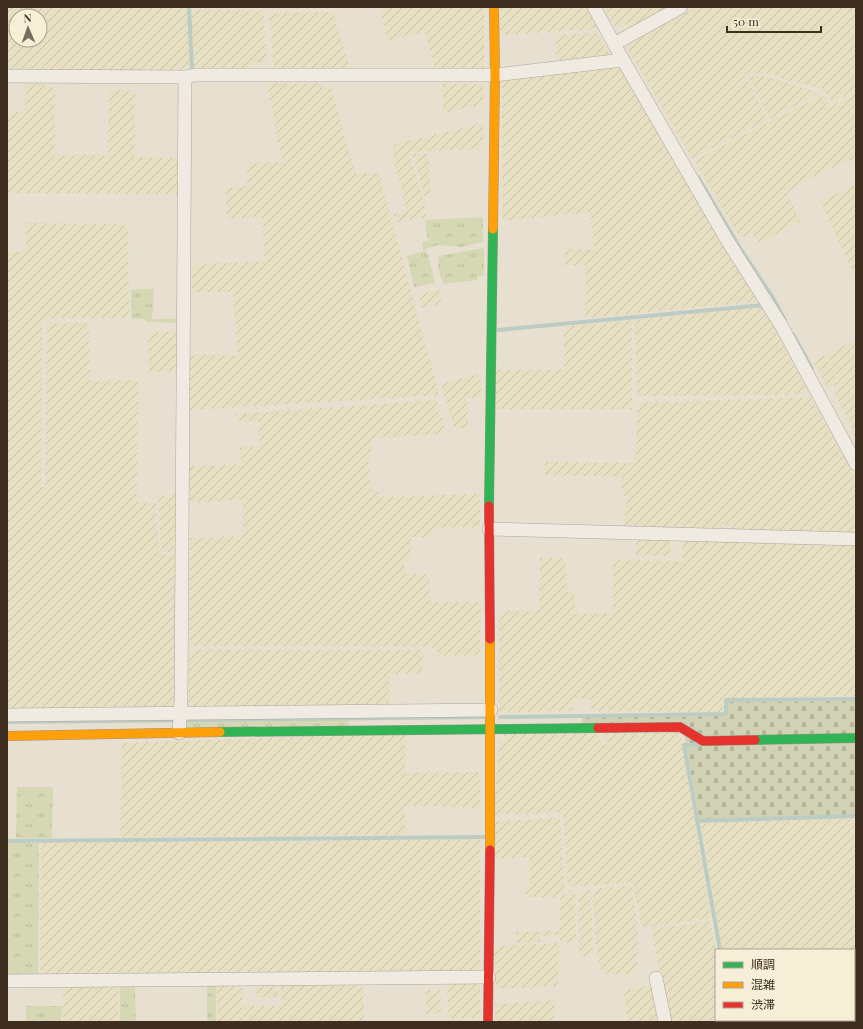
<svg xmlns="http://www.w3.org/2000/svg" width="863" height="1029" viewBox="0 0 863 1029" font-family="'Playfair Display','Noto Sans JP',serif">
<defs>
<pattern id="farmland-furrows" width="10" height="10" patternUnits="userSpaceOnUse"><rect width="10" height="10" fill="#e6dfc2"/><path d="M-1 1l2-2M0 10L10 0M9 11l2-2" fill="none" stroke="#c6c0a6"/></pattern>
<pattern id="grass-tufts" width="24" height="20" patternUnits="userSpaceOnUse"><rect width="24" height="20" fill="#d6d7b3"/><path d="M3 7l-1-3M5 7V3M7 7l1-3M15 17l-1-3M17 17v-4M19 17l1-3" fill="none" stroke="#b9b99a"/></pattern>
<pattern id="cemetery-stones" width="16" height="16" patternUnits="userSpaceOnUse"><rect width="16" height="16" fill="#d1d1b3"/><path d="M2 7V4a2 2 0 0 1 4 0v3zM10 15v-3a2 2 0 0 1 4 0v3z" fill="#b4b49a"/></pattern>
</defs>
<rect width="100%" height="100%" fill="#e7e0d1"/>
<g fill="url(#farmland-furrows)" fill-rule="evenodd">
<path d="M 7,7 L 189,7 L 191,66 L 185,66 L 186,72 L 7,71 ZM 16,16 L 40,16 L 40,40 L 16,40 Z"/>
<path d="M 391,7 L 484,7 L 484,70 L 435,69 L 425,31 L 388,41 L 380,10 Z"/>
<path d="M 500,7 L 587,7 L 599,29 L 500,35 Z"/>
<path d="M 604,7 L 675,7 L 631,32 L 625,24 L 614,26 Z"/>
<path d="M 696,7 L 856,7 L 856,89 L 833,103 L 823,89 L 786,80 L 775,75 L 765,73 L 744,74 L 768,120 L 692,158 L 626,46 Z"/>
<path d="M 191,9 L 263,11 L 267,63 L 252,63 L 252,68 L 196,69 L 194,67 Z"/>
<path d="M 333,12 L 350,69 L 274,69 L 269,13 Z"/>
<path d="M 597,32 L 608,52 L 609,59 L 557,64 L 555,36 Z"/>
<path d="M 618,62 L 762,301 L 586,318 L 585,316 L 586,265 L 565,265 L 565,249 L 594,249 L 590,212 L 503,221 L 502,77 Z"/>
<path d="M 762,75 L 814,91 L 817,94 L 770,119 L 747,76 Z"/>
<path d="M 26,80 L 41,80 L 44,85 L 55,88 L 55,155 L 108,155 L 109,90 L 130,91 L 131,94 L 135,94 L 135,157 L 181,158 L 181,194 L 7,193 L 7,112 L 25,112 Z"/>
<path d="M 267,83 L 321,83 L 323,88 L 331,88 L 355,174 L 379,173 L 439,395 L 190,410 L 190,355 L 238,355 L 233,292 L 192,292 L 192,269 L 197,264 L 265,261 L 262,217 L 226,219 L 226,188 L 247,186 L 247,163 L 282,162 Z"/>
<path d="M 443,84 L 483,84 L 483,104 L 443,113 Z"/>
<path d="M 856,92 L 856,158 L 824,171 L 797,185 L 787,193 L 800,221 L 760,243 L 752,233 L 743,237 L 739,236 L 695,162 L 697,159 L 822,95 L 830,107 Z"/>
<path d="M 483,123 L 483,146 L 480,149 L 409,152 L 425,206 L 426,217 L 400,222 L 395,221 L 393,214 L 405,211 L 406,208 L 392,153 L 393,148 L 395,144 Z"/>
<path d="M 412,154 L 428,154 L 431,198 L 425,198 Z"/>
<path d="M 856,185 L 856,278 L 820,201 Z"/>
<path d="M 26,223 L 124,224 L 124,227 L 128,227 L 129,318 L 42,318 L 41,487 L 45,487 L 47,323 L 89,323 L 90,381 L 138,380 L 137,502 L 156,503 L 159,554 L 177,555 L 179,700 L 174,708 L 7,710 L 7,252 L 26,252 Z"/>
<path d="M 439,290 L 442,304 L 422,308 L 419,294 Z"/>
<path d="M 763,307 L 808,392 L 802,395 L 638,396 L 637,393 L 635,320 Z"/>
<path d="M 632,320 L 632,409 L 496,409 L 496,370 L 564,369 L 564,327 Z"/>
<path d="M 179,331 L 177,371 L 149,372 L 148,332 Z"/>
<path d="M 856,339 L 856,440 L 852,433 L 852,427 L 835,394 L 836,389 L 840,383 L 827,355 Z"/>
<path d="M 825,355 L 839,383 L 832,387 L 827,387 L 814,363 Z"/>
<path d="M 478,374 L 480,377 L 482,397 L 467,398 L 469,428 L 454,428 L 441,384 Z"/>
<path d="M 810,397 L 856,478 L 856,536 L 730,532 L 730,527 L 727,525 L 723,525 L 722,533 L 625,529 L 624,519 L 627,499 L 622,492 L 622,477 L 545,475 L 545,462 L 635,463 L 638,403 Z"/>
<path d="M 436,400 L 445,429 L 445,434 L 374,438 L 369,457 L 370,489 L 378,489 L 378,497 L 480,494 L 480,527 L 432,528 L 432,537 L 411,537 L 411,558 L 404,563 L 405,574 L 427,574 L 429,577 L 430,602 L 481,602 L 480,655 L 438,656 L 438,651 L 436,648 L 430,647 L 191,646 L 190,644 L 190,538 L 243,536 L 243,500 L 190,502 L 189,466 L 241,464 L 240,449 L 242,447 L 259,446 L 258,421 L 236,421 L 235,414 Z"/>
<path d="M 177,495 L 177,553 L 161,552 L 158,496 Z"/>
<path d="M 636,536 L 671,538 L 670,556 L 636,555 Z"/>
<path d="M 683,538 L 856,542 L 856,696 L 723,698 L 723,712 L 591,711 L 590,699 L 573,699 L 573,711 L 499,712 L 499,611 L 539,611 L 540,558 L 565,558 L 567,592 L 575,592 L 575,613 L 613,613 L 613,564 L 616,560 L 682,561 Z"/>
<path d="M 199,649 L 423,650 L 423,673 L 389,674 L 389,706 L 191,708 L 191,703 L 188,702 L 189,656 L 190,653 Z"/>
<path d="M 598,732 L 602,745 L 607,744 L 605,733 L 680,732 L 711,918 L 646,928 L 642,926 L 632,883 L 568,887 L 563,812 L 494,815 L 499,740 L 504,740 L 504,734 Z"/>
<path d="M 405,733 L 405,773 L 480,772 L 480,808 L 405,806 L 405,835 L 120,837 L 122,743 Z"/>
<path d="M 560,818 L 565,891 L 563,893 L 556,897 L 529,897 L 526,895 L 526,884 L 530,884 L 529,857 L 495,859 L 495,821 Z"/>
<path d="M 856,818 L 856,1016 L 854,1017 L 854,950 L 722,950 L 701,823 Z"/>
<path d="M 480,839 L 480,974 L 294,972 L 40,977 L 41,843 Z"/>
<path d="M 631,885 L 638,927 L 638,970 L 635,974 L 604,974 L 601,970 L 596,948 L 593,896 L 594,892 L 599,888 Z"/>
<path d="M 570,890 L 575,890 L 576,943 L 560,943 L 560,897 L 562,895 L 566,895 Z"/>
<path d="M 584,890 L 591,890 L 593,952 L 589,957 L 584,957 L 579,956 L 578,894 Z"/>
<path d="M 710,921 L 716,950 L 716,1020 L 731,1020 L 732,1022 L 670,1022 L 651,929 Z"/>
<path d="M 559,931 L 559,935 L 540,936 L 541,942 L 516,943 L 516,932 Z"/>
<path d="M 559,943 L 558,986 L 496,989 L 494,946 Z"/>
<path d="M 363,981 L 364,1022 L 243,1022 L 243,1006 L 281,1006 L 281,984 Z"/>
<path d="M 447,981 L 480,981 L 480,1018 L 448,1018 Z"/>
<path d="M 242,984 L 242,1022 L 217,1022 L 217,985 Z"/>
<path d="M 63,985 L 119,985 L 118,1022 L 63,1022 Z"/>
<path d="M 650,985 L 652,986 L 660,1022 L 627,1022 L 624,996 L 625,993 L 628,990 Z"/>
<path d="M 279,986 L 279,997 L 257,997 L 257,987 Z"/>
<path d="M 426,990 L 440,990 L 441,1013 L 426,1014 Z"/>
<path d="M 554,1000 L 554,1022 L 495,1022 L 495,1004 Z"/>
<path d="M 736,1020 L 846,1020 L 841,1022 L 736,1022 Z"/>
</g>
<g fill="url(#grass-tufts)">
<path d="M 483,217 L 483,242 L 461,247 L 439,245 L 425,249 L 425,252 L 428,255 L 435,283 L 414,287 L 407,256 L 423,251 L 422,242 L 428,241 L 425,220 Z"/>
<path d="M 484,248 L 484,276 L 478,276 L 477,280 L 444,284 C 439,275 436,265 439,256 Z"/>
<path d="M 131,289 L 154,289 L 152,319 L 180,319 L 180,323 L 146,322 L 145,319 L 131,319 Z"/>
<path d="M 349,720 L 349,728 L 185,730 L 183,722 Z"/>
<path d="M 17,787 L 53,787 L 52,838 L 16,838 Z"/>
<path d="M 7,843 L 39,843 L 38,978 L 7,978 Z"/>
<path d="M 120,985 L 135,985 L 136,1022 L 120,1022 Z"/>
<rect x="207" y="985" width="9" height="37"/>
<path d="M 26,1006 L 62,1006 L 61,1022 L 26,1022 Z"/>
</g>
<path fill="url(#cemetery-stones)" d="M 856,701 L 856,817 L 700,822 L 682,723 L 582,726 L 582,717 L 728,716 L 728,702 Z"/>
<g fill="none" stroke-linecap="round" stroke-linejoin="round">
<g stroke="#bcccc2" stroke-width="4">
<path d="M 189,7 L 192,69"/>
<path d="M 698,177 L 740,248 L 772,296 L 785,320"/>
<path d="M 498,330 L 764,305"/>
<path d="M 793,334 L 812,369"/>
<path d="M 500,717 L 726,714 L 726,700 L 856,699"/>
<path d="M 7,722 L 486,717"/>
<path d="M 698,745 L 684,745 L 720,950"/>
<path d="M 698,821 L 856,816"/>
<path d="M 7,841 L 484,837"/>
<path d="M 734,1020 L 734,1022"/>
</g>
<defs>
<g id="street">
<path d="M 594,7 L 623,60 L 727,240 L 781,325 L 856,464"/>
<path d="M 614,44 L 681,7"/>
<path d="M 7,76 L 185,77 L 195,75 L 495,75 L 623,60"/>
<path d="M 489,529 L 856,539"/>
<path d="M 7,715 L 491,710"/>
<path d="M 179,733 L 181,700 L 185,77"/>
<path d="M 656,978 L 665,1022"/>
<path d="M 7,981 L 489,977"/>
</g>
<g id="fast">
<path d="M 489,506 L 493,229"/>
<path d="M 220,732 L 598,728"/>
<path d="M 755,740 L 856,738"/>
</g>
<g id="slow">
<path d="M 493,229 L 495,75 L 494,7"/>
<path d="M 7,736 L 220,732"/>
<path d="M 490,850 L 490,639"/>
</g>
<g id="jam">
<path d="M 489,506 L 490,639"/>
<path d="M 598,728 L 680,727 L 703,741 L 755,740"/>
<path d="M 488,1022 L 490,850"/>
</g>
</defs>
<use href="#street" stroke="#ada599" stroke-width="14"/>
<use href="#fast" stroke="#9c958a" stroke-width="10"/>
<use href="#slow" stroke="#9c958a" stroke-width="10"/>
<use href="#jam" stroke="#9c958a" stroke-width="10"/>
<use href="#street" stroke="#efebe3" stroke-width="13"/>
<use href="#fast" stroke="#30b455" stroke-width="9"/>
<use href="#slow" stroke="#ff9f0a" stroke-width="9"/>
<use href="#jam" stroke="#e5322d" stroke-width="9"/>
</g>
<rect width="863" height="1029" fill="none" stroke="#3d2e20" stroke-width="16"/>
<rect x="715" y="949" width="140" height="72" fill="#f7eed8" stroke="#ada18e"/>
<rect x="723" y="962" width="20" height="6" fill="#30b455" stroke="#ada18e"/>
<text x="751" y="969" font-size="12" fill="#3d2e20">順調</text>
<rect x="723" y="982" width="20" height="6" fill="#ff9f0a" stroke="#ada18e"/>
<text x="751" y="989" font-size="12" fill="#3d2e20">混雑</text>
<rect x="723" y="1002" width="20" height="6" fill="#e5322d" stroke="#ada18e"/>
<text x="751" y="1009" font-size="12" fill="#3d2e20">渋滞</text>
<g transform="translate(28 28) rotate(358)"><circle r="19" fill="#f7eed8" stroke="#ada18e"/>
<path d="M0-3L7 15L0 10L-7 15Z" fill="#786c5e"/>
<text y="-6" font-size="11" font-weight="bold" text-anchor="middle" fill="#3d2e20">N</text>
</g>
<path d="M727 26v6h94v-6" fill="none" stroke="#3d2e20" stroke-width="2"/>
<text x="733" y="26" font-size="12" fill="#3d2e20" stroke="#f7eed8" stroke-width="3" paint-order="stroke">50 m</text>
</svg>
